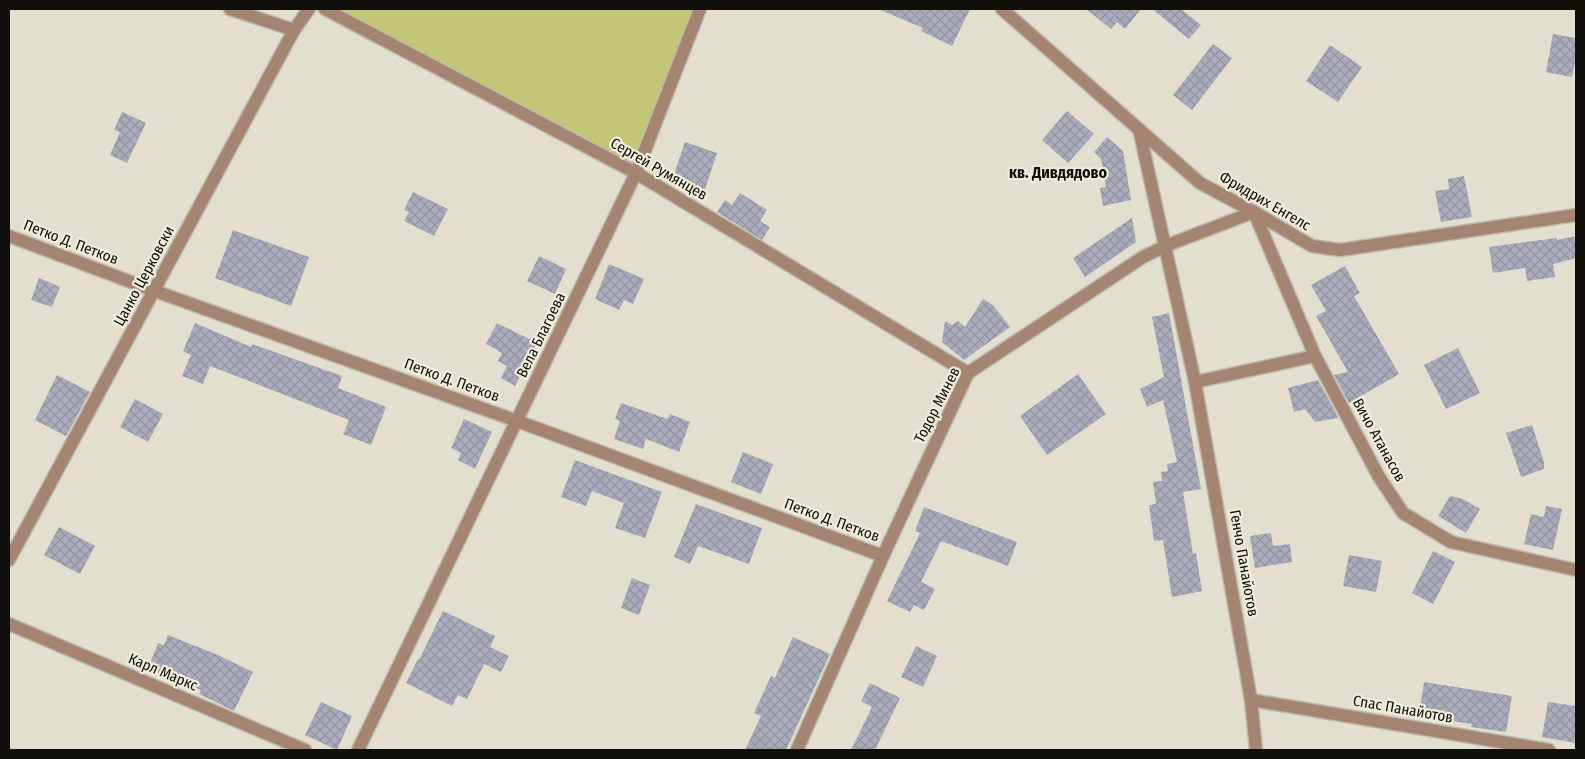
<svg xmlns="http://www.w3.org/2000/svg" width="1585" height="759" viewBox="0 0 1585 759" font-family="'Fira Sans Condensed',sans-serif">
<defs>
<pattern id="building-cross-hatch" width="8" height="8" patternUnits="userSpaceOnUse" patternTransform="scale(1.25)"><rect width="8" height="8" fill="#aaacbc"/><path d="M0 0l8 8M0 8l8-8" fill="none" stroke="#9193a0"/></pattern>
</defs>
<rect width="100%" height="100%" fill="#e3dfce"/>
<path fill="#c2c776" d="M 325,9 L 700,9 L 636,173 Z"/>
<g fill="url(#building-cross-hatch)">
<path d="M 878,9 L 970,9 L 952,46 L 921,31 L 923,28 Z"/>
<path d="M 1086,9 L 1141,9 L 1125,29 L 1117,22 L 1111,29 Z"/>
<path d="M 1152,9 L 1181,9 L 1201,25 L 1189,39 Z"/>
<path d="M 1553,34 L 1576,38 L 1576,57 L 1572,77 L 1546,72 Z"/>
<path d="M 1213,44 L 1232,58 L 1192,110 L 1173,95 Z"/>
<path d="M 1330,45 L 1362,67 L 1338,102 L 1306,81 Z"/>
<path d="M 1067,111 L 1094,134 L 1068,163 L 1042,140 Z"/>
<path d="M 122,112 L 146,123 L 127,163 L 110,155 L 120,132 L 114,130 Z"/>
<path d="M 1107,137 L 1123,151 L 1131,200 L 1103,206 L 1100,188 L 1106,187 L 1101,159 L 1094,152 Z"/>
<path d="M 685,142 L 717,153 L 702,198 L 683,191 L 684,187 L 671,183 Z"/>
<path d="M 1464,176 L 1472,217 L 1441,222 L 1435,191 L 1449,189 L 1448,179 Z"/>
<path d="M 413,192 L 448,209 L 434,236 L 404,221 L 409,212 L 404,210 Z"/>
<path d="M 740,193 L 767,210 L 760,221 L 770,227 L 762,240 L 717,212 L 725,200 L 732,205 Z"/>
<path d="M 1132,218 L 1136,242 L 1085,277 L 1073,258 Z"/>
<path d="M 233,230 L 309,257 L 291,306 L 215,278 Z"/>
<path d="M 1576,236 L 1576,258 L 1553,264 L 1555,277 L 1527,281 L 1525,268 L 1493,273 L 1489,247 L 1557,238 L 1557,240 Z"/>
<path d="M 539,256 L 566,269 L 555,294 L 527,281 Z"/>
<path d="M 609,264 L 644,279 L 633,304 L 624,300 L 619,310 L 595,299 Z"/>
<path d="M 1345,266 L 1360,293 L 1354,296 L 1399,374 L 1349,403 L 1334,375 L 1348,372 L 1316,316 L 1326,311 L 1311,285 Z"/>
<path d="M 39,278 L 60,287 L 52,307 L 31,300 Z"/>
<path d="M 983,299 L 993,305 L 1010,327 L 964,360 L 942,342 L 945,321 L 952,325 L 958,321 L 965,327 Z"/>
<path d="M 1169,313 L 1201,489 L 1183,492 L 1193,554 L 1196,553 L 1202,591 L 1172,597 L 1163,540 L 1154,541 L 1149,505 L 1156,504 L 1153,482 L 1162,481 L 1161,472 L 1168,471 L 1167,464 L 1177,462 L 1163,400 L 1147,407 L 1140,389 L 1164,377 L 1152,317 Z"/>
<path d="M 195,323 L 251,347 L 252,344 L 342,376 L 338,388 L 386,407 L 371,445 L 343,434 L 349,420 L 210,366 L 203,384 L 182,376 L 191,355 L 183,351 Z"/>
<path d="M 497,323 L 537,343 L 515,386 L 501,378 L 507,366 L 498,361 L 502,353 L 486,344 Z"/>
<path d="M 1458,348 L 1480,393 L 1446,409 L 1424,365 Z"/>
<path d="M 1078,374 L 1106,414 L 1047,455 L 1020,416 Z"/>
<path d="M 57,375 L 90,392 L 66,436 L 35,420 Z"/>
<path d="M 1318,380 L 1335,411 L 1338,418 L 1315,422 L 1305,409 L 1294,412 L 1288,388 Z"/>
<path d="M 135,399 L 163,414 L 148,442 L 120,427 Z"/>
<path d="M 621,403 L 668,419 L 670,414 L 690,422 L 679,452 L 646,439 L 643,449 L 614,439 L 620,421 L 615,419 Z"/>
<path d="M 464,419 L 492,432 L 475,469 L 458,460 L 461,453 L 451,448 Z"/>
<path d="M 1532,425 L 1544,462 L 1544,469 L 1521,477 L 1506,433 Z"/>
<path d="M 743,452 L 773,464 L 761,494 L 731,482 Z"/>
<path d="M 575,460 L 662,492 L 645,538 L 615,528 L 624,503 L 592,491 L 586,506 L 561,497 Z"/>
<path d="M 1450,496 L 1463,499 L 1480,509 L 1466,533 L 1438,516 Z"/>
<path d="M 696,504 L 762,528 L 749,564 L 698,546 L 690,564 L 674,557 Z"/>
<path d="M 1546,506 L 1562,509 L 1553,550 L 1524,544 L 1531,514 L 1544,517 Z"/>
<path d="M 924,507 L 1017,542 L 1008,566 L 941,541 L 921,582 L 935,589 L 924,610 L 914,605 L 910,612 L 887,601 L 920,533 L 915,531 Z"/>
<path d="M 59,527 L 95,546 L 80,574 L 44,555 Z"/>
<path d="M 1271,533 L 1273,546 L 1290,544 L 1292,562 L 1255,568 L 1250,536 Z"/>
<path d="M 1433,551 L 1455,562 L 1433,604 L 1412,593 Z"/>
<path d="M 1349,555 L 1382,561 L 1376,592 L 1343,586 Z"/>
<path d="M 632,578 L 650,585 L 639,615 L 621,608 Z"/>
<path d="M 443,611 L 495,636 L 490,647 L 509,656 L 501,672 L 484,664 L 467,699 L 458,695 L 452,706 L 406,683 L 418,659 L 419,660 Z"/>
<path d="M 168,635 L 218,655 L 253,672 L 234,711 L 199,694 L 201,690 L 148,669 L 158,643 L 164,645 Z"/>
<path d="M 793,637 L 830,654 L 786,750 L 745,750 L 761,716 L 754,713 L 771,676 L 775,678 Z"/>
<path d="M 916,646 L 937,656 L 923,687 L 901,677 Z"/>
<path d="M 1424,682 L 1512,696 L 1506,732 L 1471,727 L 1472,724 L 1419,716 Z"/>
<path d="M 870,683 L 900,698 L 875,750 L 851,750 L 872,707 L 861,701 Z"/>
<path d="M 321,702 L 352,716 L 337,750 L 305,735 Z"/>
<path d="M 1548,702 L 1576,706 L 1576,743 L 1542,737 Z"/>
</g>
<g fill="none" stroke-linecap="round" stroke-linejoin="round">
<defs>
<g id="minor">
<path d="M 230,9 L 294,30"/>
<path d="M 325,9 L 636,173 L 968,373"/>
<path d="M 1139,129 L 1195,382 L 1251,700 L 1256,750"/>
<path d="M 9,236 L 155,291 L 517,421 L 883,556"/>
<path d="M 1195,382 L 1315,356"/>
<path d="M 9,560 L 294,30 L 309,9"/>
<path d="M 9,624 L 305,750"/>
<path d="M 1251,700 L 1549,750"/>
<path d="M 358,750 L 636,173 L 700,9"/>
<path d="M 797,750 L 883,556 L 968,373 L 1143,257 L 1165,246 L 1254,212 L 1315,356 L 1379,477 L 1403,513 L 1451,542 L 1576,570"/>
</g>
<path id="tertiary" d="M 1002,9 L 1200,183 L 1254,212 L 1312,246 L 1340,250 L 1576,215"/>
</defs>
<use href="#minor" stroke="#bdbaab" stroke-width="15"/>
<use href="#tertiary" stroke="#bdbaab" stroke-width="15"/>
<use href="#minor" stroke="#a58572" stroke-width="12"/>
<use href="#tertiary" stroke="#a58572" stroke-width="12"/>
</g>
<g text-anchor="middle" stroke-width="4.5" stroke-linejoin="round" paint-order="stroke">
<g font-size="15" fill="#100f09" stroke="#f0ecdb">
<text transform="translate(659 169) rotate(30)" y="5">Сергей Румянцев</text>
<text transform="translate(1265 201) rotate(30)" y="5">Фридрих Енгелс</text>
<text transform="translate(71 242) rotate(21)" y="5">Петко Д. Петков</text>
<text transform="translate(144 276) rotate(-62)" y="5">Цанко Церковски</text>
<text transform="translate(541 335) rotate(-64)" y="5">Вела Благоева</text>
<text transform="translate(452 380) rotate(20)" y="5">Петко Д. Петков</text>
<text transform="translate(937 405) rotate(-63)" y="5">Тодор Минев</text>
<text transform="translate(1379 440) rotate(61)" y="5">Вичо Атанасов</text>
<text transform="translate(832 520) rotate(20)" y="5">Петко Д. Петков</text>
<text transform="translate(1244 563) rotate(80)" y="5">Генчо Панайотов</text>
<text transform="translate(163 672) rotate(23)" y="5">Карл Маркс</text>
<text transform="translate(1403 709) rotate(10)" y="5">Спас Панайотов</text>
</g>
<g font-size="16" font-weight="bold" fill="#100f09" stroke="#f0ecdb">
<text x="1058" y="178">кв. Дивдядово</text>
</g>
</g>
<rect width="1585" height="759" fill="none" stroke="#100f09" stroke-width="20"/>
</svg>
